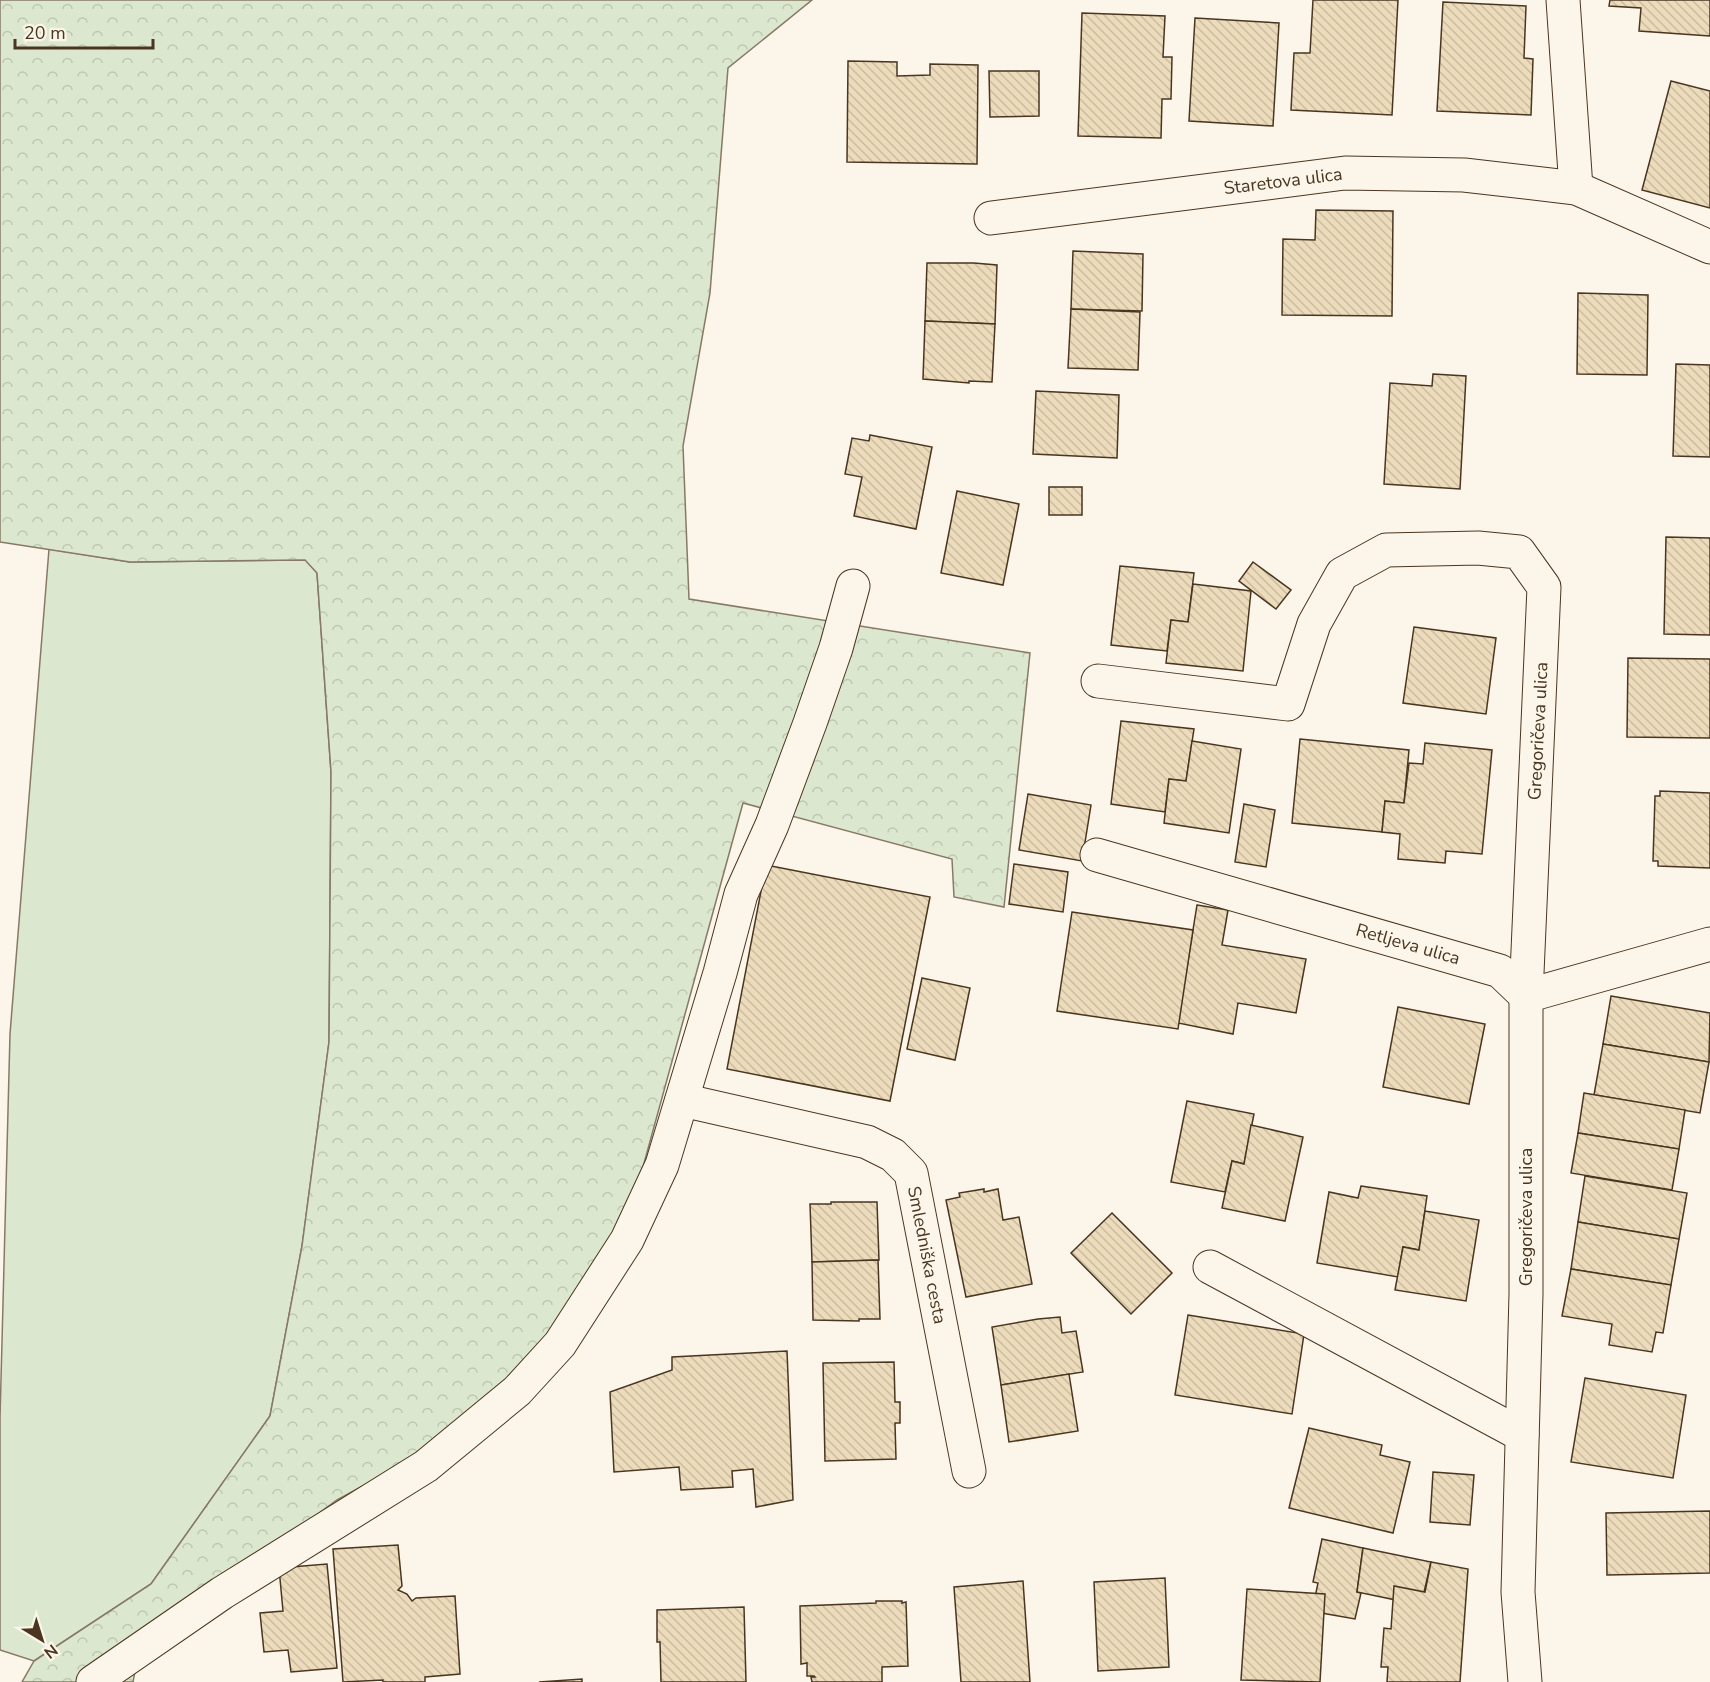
<svg xmlns="http://www.w3.org/2000/svg" width="1710" height="1682" viewBox="0 0 1710 1682" font-family="'Nunito Sans',sans-serif">
<defs>
<pattern id="forest-crowns" width="20" height="18" patternUnits="userSpaceOnUse" patternTransform="scale(1.5)"><rect width="20" height="18" fill="#dce7d0"/><path d="M2 6a3 3 0 1 1 6 0M12 15a3 3 0 1 1 6 0" fill="none" stroke="#bec7b2"/></pattern>
<pattern id="building-back-hatch" width="6" height="6" patternUnits="userSpaceOnUse" patternTransform="scale(1.5)"><rect width="6" height="6" fill="#ecdcbc"/><path d="M-1 5l2 2M0 0l6 6M5-1l2 2" fill="none" stroke="#ccbda1"/></pattern>
</defs>
<rect width="100%" height="100%" fill="#fbf6e9"/>
<path fill="#dce7d0" stroke="#887966" stroke-width="1.5" d="M 49,549 L 130,562 L 306,560 L 317,573 L 331,772 L 329,1042 L 302,1246 L 270,1416 L 151,1584 L 34,1661 L 0,1650 L 0,1418 L 10,1034 Z"/>
<path fill="url(#forest-crowns)" stroke="#887966" stroke-width="1.5" d="M 0,0 L 812,0 L 728,68 L 710,293 L 683,446 L 689,599 L 1030,653 L 1004,907 L 954,897 L 952,859 L 743,803 L 643,1167 L 621,1219 L 566,1315 L 451,1438 L 337,1500 L 140,1645 L 133,1682 L 22,1682 L 34,1661 L 151,1584 L 270,1416 L 302,1246 L 329,1042 L 331,772 L 317,573 L 305,560 L 130,562 L 0,542 Z"/>
<g fill="url(#building-back-hatch)" stroke="#4a3520" stroke-width="1.5">
<path d="M 1313,0 L 1398,0 L 1392,115 L 1291,110 L 1294,53 L 1310,53 Z"/>
<path d="M 1610,0 L 1710,0 L 1710,36 L 1639,31 L 1641,8 L 1609,6 Z"/>
<path d="M 1443,2 L 1526,6 L 1524,58 L 1533,59 L 1531,115 L 1437,111 Z"/>
<path d="M 1082,13 L 1165,16 L 1163,57 L 1172,57 L 1171,99 L 1162,99 L 1161,138 L 1078,136 Z"/>
<path d="M 1195,18 L 1279,23 L 1273,126 L 1189,121 Z"/>
<path d="M 848,61 L 897,62 L 897,76 L 930,75 L 930,64 L 978,65 L 977,164 L 847,162 Z"/>
<path d="M 989,71 L 1039,71 L 1039,116 L 990,117 Z"/>
<path d="M 1671,81 L 1710,91 L 1710,208 L 1642,190 Z"/>
<path d="M 1316,210 L 1393,211 L 1392,316 L 1282,315 L 1283,239 L 1315,240 Z"/>
<path d="M 1073,251 L 1143,254 L 1142,311 L 1071,309 Z"/>
<path d="M 927,263 L 974,263 L 997,265 L 995,324 L 925,321 Z"/>
<path d="M 1578,293 L 1648,295 L 1647,375 L 1577,374 Z"/>
<path d="M 1071,309 L 1140,312 L 1138,370 L 1068,368 Z"/>
<path d="M 925,321 L 995,324 L 992,382 L 969,381 L 969,383 L 923,379 Z"/>
<path d="M 1676,364 L 1710,365 L 1710,457 L 1673,456 Z"/>
<path d="M 1433,374 L 1466,376 L 1460,489 L 1384,484 L 1390,383 L 1432,386 Z"/>
<path d="M 1036,391 L 1119,395 L 1117,458 L 1033,454 Z"/>
<path d="M 870,435 L 932,447 L 916,529 L 854,516 L 862,477 L 845,474 L 852,438 L 869,441 Z"/>
<rect x="1049" y="487" width="33" height="28"/>
<path d="M 957,491 L 1019,504 L 1003,585 L 941,573 Z"/>
<path d="M 1666,537 L 1710,538 L 1710,635 L 1664,634 Z"/>
<path d="M 1253,562 L 1291,590 L 1276,609 L 1239,581 Z"/>
<path d="M 1120,566 L 1194,573 L 1188,622 L 1171,620 L 1167,651 L 1111,645 Z"/>
<path d="M 1193,584 L 1251,591 L 1243,671 L 1166,663 L 1171,620 L 1188,622 Z"/>
<path d="M 1414,627 L 1496,638 L 1486,714 L 1403,703 Z"/>
<path d="M 1628,658 L 1710,659 L 1710,738 L 1627,737 Z"/>
<path d="M 1121,721 L 1194,729 L 1186,781 L 1169,779 L 1165,812 L 1111,804 Z"/>
<path d="M 1300,739 L 1409,750 L 1404,803 L 1385,801 L 1382,832 L 1292,823 Z"/>
<path d="M 1192,741 L 1241,749 L 1229,833 L 1164,823 L 1169,779 L 1186,781 Z"/>
<path d="M 1425,743 L 1492,750 L 1482,854 L 1446,851 L 1445,863 L 1398,859 L 1400,834 L 1382,832 L 1385,801 L 1404,803 L 1409,763 L 1423,764 Z"/>
<path d="M 1660,791 L 1710,793 L 1710,868 L 1658,866 L 1658,861 L 1653,861 L 1655,796 L 1660,796 Z"/>
<path d="M 1028,794 L 1091,805 L 1082,861 L 1019,850 Z"/>
<path d="M 1244,804 L 1275,810 L 1266,867 L 1235,862 Z"/>
<path d="M 1014,864 L 1068,872 L 1063,912 L 1009,904 Z"/>
<path d="M 766,865 L 930,897 L 890,1101 L 727,1069 Z"/>
<path d="M 1197,905 L 1228,910 L 1222,945 L 1306,959 L 1296,1013 L 1238,1003 L 1233,1034 L 1178,1023 Z"/>
<path d="M 1072,912 L 1193,930 L 1178,1029 L 1057,1011 Z"/>
<path d="M 922,978 L 970,988 L 955,1060 L 907,1049 Z"/>
<path d="M 1611,996 L 1710,1013 L 1709,1062 L 1603,1044 Z"/>
<path d="M 1398,1007 L 1485,1024 L 1469,1104 L 1383,1087 Z"/>
<path d="M 1603,1044 L 1709,1062 L 1700,1113 L 1594,1095 Z"/>
<path d="M 1584,1093 L 1685,1110 L 1679,1149 L 1578,1133 Z"/>
<path d="M 1187,1101 L 1254,1114 L 1244,1164 L 1232,1161 L 1225,1192 L 1171,1182 Z"/>
<path d="M 1251,1125 L 1303,1137 L 1285,1221 L 1222,1208 L 1232,1161 L 1244,1164 Z"/>
<path d="M 1578,1133 L 1679,1149 L 1672,1190 L 1571,1173 Z"/>
<path d="M 1585,1176 L 1687,1193 L 1679,1239 L 1578,1222 Z"/>
<path d="M 1361,1186 L 1427,1196 L 1419,1250 L 1403,1247 L 1398,1277 L 1317,1263 L 1329,1192 L 1358,1198 Z"/>
<path d="M 984,1189 L 984,1192 L 998,1189 L 1003,1220 L 1019,1217 L 1032,1284 L 966,1297 L 946,1200 L 960,1197 L 959,1193 Z"/>
<path d="M 831,1202 L 877,1202 L 879,1260 L 812,1262 L 810,1204 L 831,1204 Z"/>
<path d="M 1425,1211 L 1479,1220 L 1466,1301 L 1395,1290 L 1403,1247 L 1419,1250 Z"/>
<path d="M 1112,1213 L 1172,1273 L 1131,1314 L 1071,1253 Z"/>
<path d="M 1578,1222 L 1679,1239 L 1671,1285 L 1571,1269 Z"/>
<path d="M 878,1260 L 880,1319 L 859,1319 L 859,1321 L 813,1320 L 812,1262 Z"/>
<path d="M 1571,1269 L 1671,1285 L 1663,1333 L 1656,1332 L 1652,1352 L 1609,1345 L 1612,1324 L 1562,1316 Z"/>
<path d="M 1188,1315 L 1304,1334 L 1292,1414 L 1175,1395 Z"/>
<path d="M 1060,1317 L 1062,1333 L 1076,1331 L 1083,1372 L 1001,1385 L 992,1327 L 1038,1319 Z"/>
<path d="M 787,1351 L 793,1500 L 756,1507 L 753,1469 L 732,1471 L 733,1487 L 681,1490 L 679,1467 L 614,1472 L 610,1392 L 672,1370 L 672,1357 Z"/>
<path d="M 894,1362 L 895,1402 L 900,1402 L 900,1423 L 895,1423 L 896,1459 L 825,1461 L 823,1363 Z"/>
<path d="M 1069,1374 L 1078,1431 L 1009,1442 L 1001,1385 Z"/>
<path d="M 1585,1378 L 1686,1395 L 1673,1478 L 1571,1462 Z"/>
<path d="M 1309,1428 L 1382,1445 L 1380,1455 L 1410,1462 L 1393,1533 L 1289,1508 Z"/>
<path d="M 1433,1472 L 1474,1475 L 1470,1525 L 1430,1522 Z"/>
<path d="M 1710,1511 L 1710,1573 L 1607,1575 L 1606,1513 Z"/>
<path d="M 1322,1539 L 1363,1548 L 1357,1592 L 1361,1593 L 1355,1619 L 1316,1612 L 1316,1603 L 1314,1602 L 1318,1583 L 1313,1582 Z"/>
<path d="M 398,1545 L 402,1586 L 398,1590 L 407,1594 L 412,1601 L 416,1598 L 455,1596 L 460,1674 L 425,1677 L 425,1682 L 383,1682 L 383,1680 L 343,1682 L 333,1549 Z"/>
<path d="M 1363,1548 L 1431,1562 L 1422,1601 L 1397,1596 L 1396,1600 L 1357,1592 Z"/>
<path d="M 1431,1562 L 1468,1569 L 1460,1682 L 1387,1682 L 1388,1667 L 1381,1667 L 1384,1628 L 1391,1629 L 1394,1586 L 1425,1592 Z"/>
<path d="M 327,1564 L 337,1668 L 291,1672 L 288,1650 L 264,1652 L 260,1613 L 283,1611 L 279,1568 Z"/>
<path d="M 1165,1578 L 1169,1667 L 1098,1671 L 1094,1582 Z"/>
<path d="M 1023,1581 L 1030,1682 L 961,1682 L 954,1587 Z"/>
<path d="M 1247,1589 L 1325,1594 L 1320,1682 L 1241,1680 Z"/>
<path d="M 876,1601 L 902,1601 L 902,1603 L 906,1602 L 908,1666 L 882,1667 L 882,1682 L 812,1682 L 811,1677 L 815,1677 L 814,1676 L 807,1676 L 807,1663 L 801,1664 L 800,1606 L 876,1603 Z"/>
<path d="M 744,1607 L 746,1682 L 661,1682 L 660,1642 L 657,1642 L 657,1610 Z"/>
<path d="M 582,1679 L 582,1682 L 539,1682 Z"/>
</g>
<g fill="none" stroke-linecap="round" stroke-linejoin="round">
<defs>
<g id="minor">
<path d="M 1563,0 L 1576,188"/>
<path d="M 991,218 L 1345,173 L 1464,175 L 1576,188 L 1710,247"/>
<path d="M 1098,681 L 1288,704 L 1314,624 L 1342,574 L 1386,550 L 1478,548 L 1519,552 L 1544,587 L 1526,996 L 1526,1294 L 1518,1592 L 1525,1682"/>
<path d="M 1097,855 L 1500,971 L 1526,996 L 1710,944"/>
<path d="M 682,1100 L 867,1142 L 893,1155 L 911,1173 L 969,1471"/>
<path d="M 1210,1267 L 1522,1435"/>
<path d="M 93,1682 L 222,1593 L 426,1466 L 517,1391 L 560,1344 L 627,1240 L 662,1165 L 720,973 L 741,894 L 772,825 L 810,723 L 836,648 L 853,586"/>
</g>
</defs>
<use href="#minor" stroke="#4a3520" stroke-width="35"/>
<use href="#minor" stroke="#fbf6e9" stroke-width="33"/>
</g>
<g text-anchor="middle" stroke-width="4.5" stroke-linejoin="round" paint-order="stroke">
<g font-size="18" fill="#4a3520" stroke="#fbf6e9">
<text transform="translate(1283 181) rotate(-7)" y="6">Staretova ulica</text>
<text transform="translate(1538 731) rotate(-87)" y="6">Gregoričeva ulica</text>
<text transform="translate(1408 944) rotate(16)" y="6">Retljeva ulica</text>
<text transform="translate(1526 1217) rotate(-90)" y="6">Gregoričeva ulica</text>
<text transform="translate(927 1255) rotate(79)" y="6">Smledniška cesta</text>
</g>
</g>
<g transform="translate(42 1640) rotate(142)" stroke="#fbf6e9" stroke-width="4.5" paint-order="stroke">
<path d="M0-4.5L10 22L0 15L-10 22Z" fill="#4a3520"/>
<text y="-9" font-size="16" font-weight="bold" text-anchor="middle" fill="#4a3520">N</text>
</g>
<path d="M15 39v9h138v-9" fill="none" stroke="#4a3520" stroke-width="3"/>
<text x="24" y="39" font-size="18" fill="#4a3520" stroke="#fbf6e9" stroke-width="4.5" paint-order="stroke">20 m</text>
</svg>
